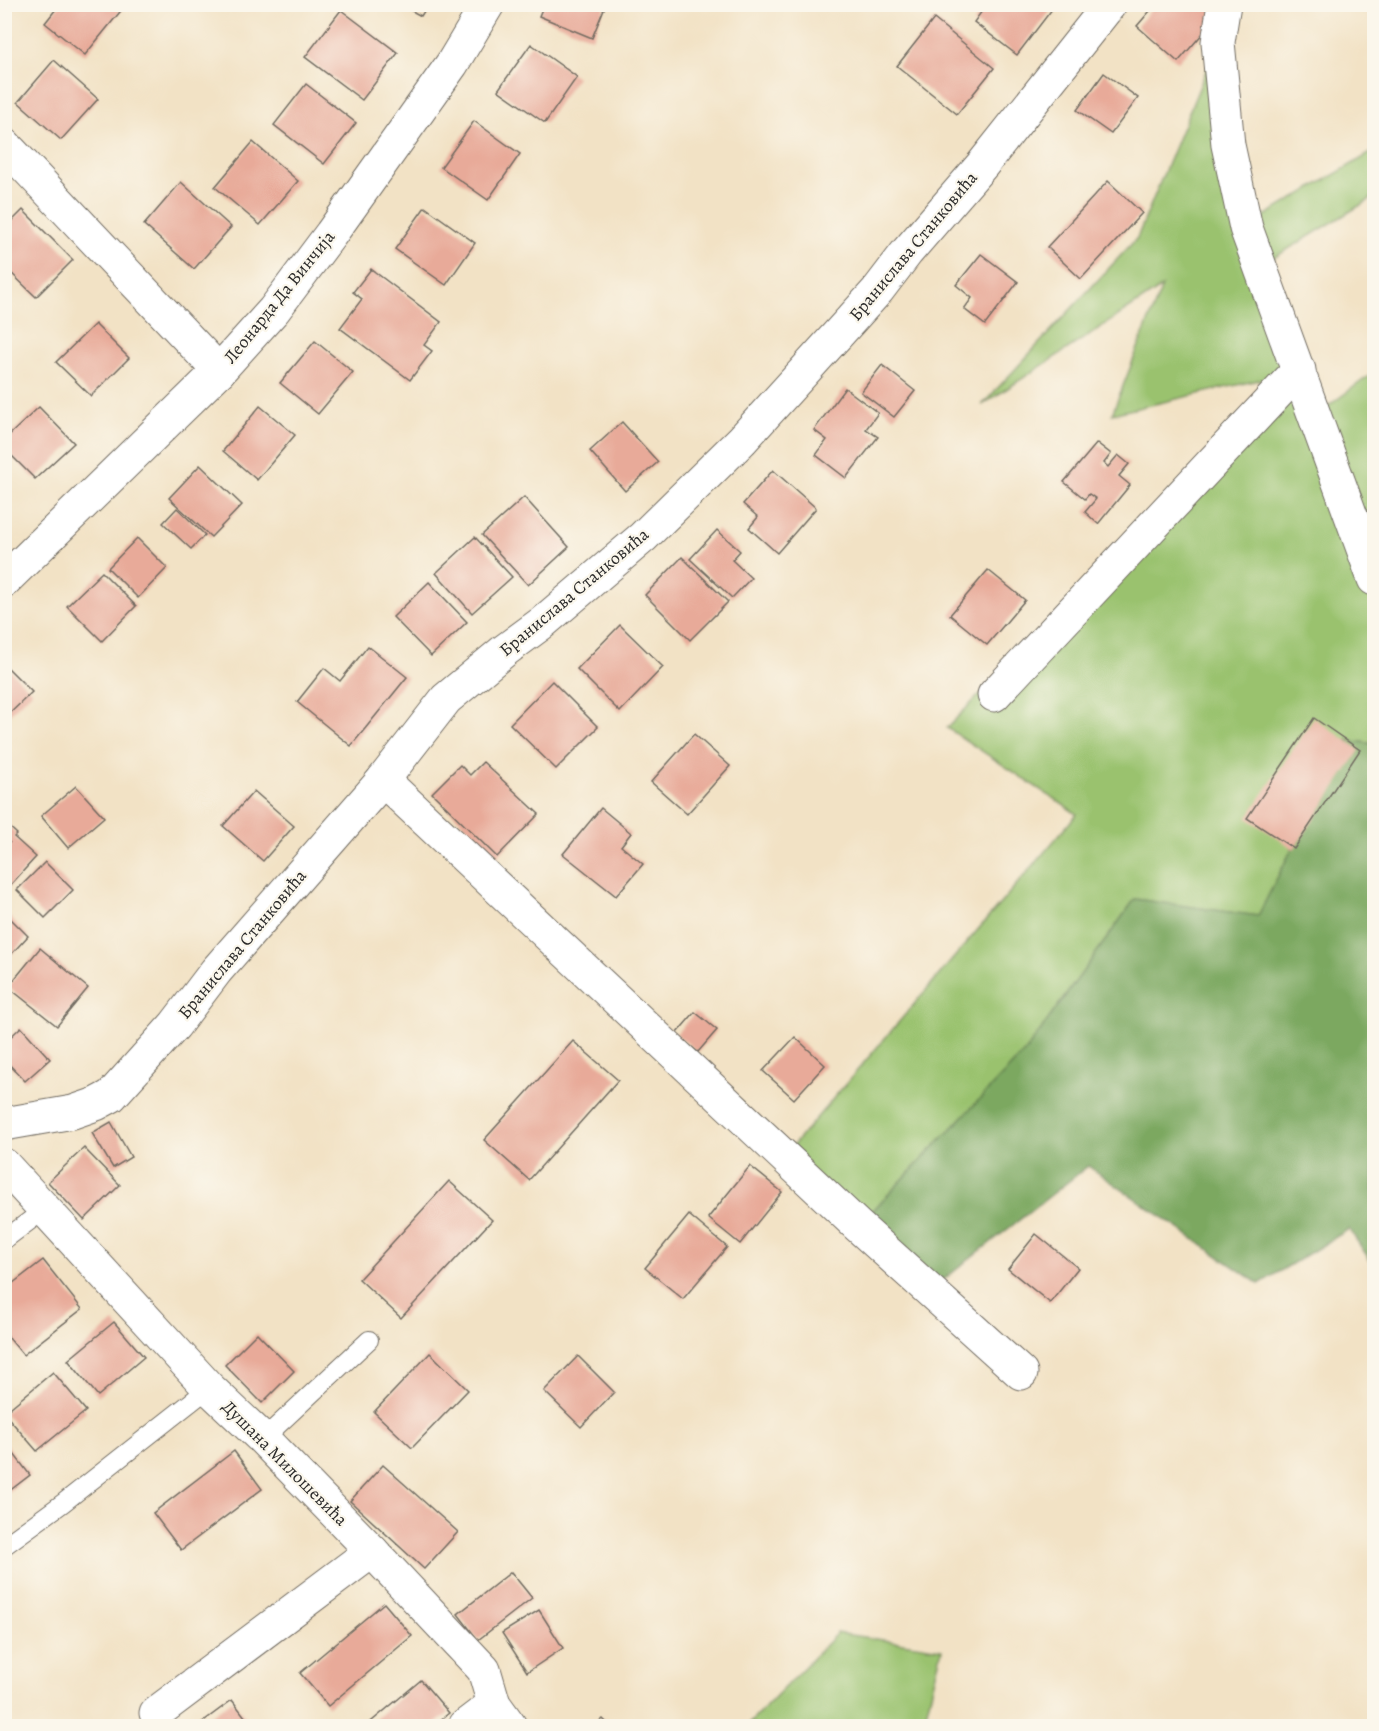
<svg xmlns="http://www.w3.org/2000/svg" width="1379" height="1731" viewBox="0 0 1379 1731" font-family="Alegreya,serif">
<rect width="100%" height="100%" fill="#fbf7ec"/>
<filter id="ink" filterUnits="userSpaceOnUse"><feTurbulence type="fractalNoise" baseFrequency=".0167" numOctaves="2"/><feDisplacementMap in="SourceGraphic" scale="12" xChannelSelector="R" yChannelSelector="G"/><feConvolveMatrix kernelMatrix="1 2 1 2 8 2 1 2 1" color-interpolation-filters="sRGB"/></filter>
<filter id="wash" filterUnits="userSpaceOnUse"><feTurbulence type="fractalNoise" baseFrequency=".008" numOctaves="4" result="noise"/><feDisplacementMap in="SourceGraphic" scale="24" xChannelSelector="R" yChannelSelector="G"/><feGaussianBlur stdDeviation="1.35" result="paint"/><feColorMatrix in="noise" values="0 0 0 0 0 0 0 0 0 0 0 0 0 0 0 0 0 1.4 0 .05"/><feComposite in="paint" operator="in"/></filter>
<g filter="url(#wash)">
<rect width="100%" height="100%" fill="#f2e2c5"/>
<g fill="#9ac26e" stroke="#62764c" stroke-width="1.5">
<path d="M 1218,42 L 1246,227 L 1374,151 L 1374,197 L 1260,266 L 1316,415 L 1374,372 L 1374,744 L 1347,740 L 1258,916 L 1135,899 L 1025,1052 L 858,1226 L 784,1156 L 1077,814 L 947,728 L 1298,371 L 1112,414 L 1162,287 L 982,405 L 1137,238 Z"/>
<path d="M 837,1633 L 942,1649 L 923,1726 L 747,1726 Z"/>
</g>
<path fill="#7ba861" stroke="#536a46" stroke-width="1.5" d="M 1347,740 L 1374,744 L 1374,1266 L 1349,1229 L 1259,1284 L 1088,1166 L 929,1291 L 858,1226 L 1025,1052 L 1135,899 L 1258,916 Z"/>
<g id="blocks">
<g fill="#e8aa99">
<path d="M 60,4 L 121,4 L 124,7 L 85,55 L 45,23 Z"/>
<path d="M 544,4 L 606,4 L 592,38 L 539,16 Z"/>
<path d="M 987,4 L 1056,4 L 1017,55 L 974,22 Z"/>
<path d="M 1156,4 L 1203,4 L 1217,17 L 1178,62 L 1137,26 Z"/>
<path d="M 401,5 L 428,5 L 421,16 Z"/>
<path d="M 341,10 L 398,53 L 362,100 L 305,57 Z"/>
<path d="M 934,19 L 994,68 L 957,114 L 897,66 Z"/>
<path d="M 531,44 L 577,77 L 545,123 L 498,90 Z"/>
<path d="M 54,60 L 98,99 L 61,140 L 18,102 Z"/>
<path d="M 1104,73 L 1138,98 L 1111,134 L 1077,110 Z"/>
<path d="M 306,84 L 356,123 L 324,164 L 274,125 Z"/>
<path d="M 474,121 L 520,154 L 488,200 L 441,167 Z"/>
<path d="M 253,142 L 298,181 L 260,225 L 215,187 Z"/>
<path d="M 1108,181 L 1142,213 L 1081,279 L 1047,247 Z"/>
<path d="M 181,182 L 231,227 L 194,269 L 144,225 Z"/>
<path d="M 425,207 L 475,243 L 446,285 L 395,249 Z"/>
<path d="M 23,210 L 73,260 L 36,297 L 4,266 L 4,229 Z"/>
<path d="M 981,254 L 1018,282 L 985,325 L 964,309 L 972,298 L 956,285 Z"/>
<path d="M 371,269 L 441,322 L 424,345 L 432,351 L 410,380 L 340,328 L 362,299 L 353,292 Z"/>
<path d="M 95,324 L 129,358 L 91,396 L 56,362 Z"/>
<path d="M 315,341 L 353,372 L 318,414 L 280,383 Z"/>
<path d="M 882,365 L 915,391 L 894,417 L 861,392 Z"/>
<path d="M 845,388 L 878,413 L 866,429 L 878,437 L 846,478 L 816,455 L 827,440 L 814,430 Z"/>
<path d="M 260,406 L 295,435 L 257,480 L 223,451 Z"/>
<path d="M 39,407 L 74,443 L 35,479 L 4,448 L 4,440 Z"/>
<path d="M 622,422 L 658,462 L 625,491 L 590,451 Z"/>
<path d="M 1097,443 L 1111,454 L 1104,463 L 1108,467 L 1118,455 L 1129,464 L 1119,476 L 1130,485 L 1098,524 L 1085,512 L 1096,499 L 1089,494 L 1085,499 L 1064,482 Z"/>
<path d="M 200,465 L 242,505 L 211,537 L 169,498 Z"/>
<path d="M 773,470 L 816,508 L 777,553 L 749,528 L 758,517 L 743,504 Z"/>
<path d="M 524,497 L 569,547 L 528,585 L 482,535 Z"/>
<path d="M 177,508 L 205,535 L 191,549 L 163,523 Z"/>
<path d="M 717,530 L 740,551 L 732,560 L 751,578 L 732,598 L 690,559 Z"/>
<path d="M 475,537 L 512,577 L 472,613 L 436,573 Z"/>
<path d="M 137,538 L 167,568 L 138,598 L 108,568 Z"/>
<path d="M 682,557 L 728,602 L 690,640 L 645,595 Z"/>
<path d="M 988,570 L 1025,600 L 987,645 L 950,615 Z"/>
<path d="M 102,572 L 136,606 L 102,641 L 67,606 Z"/>
<path d="M 429,582 L 467,622 L 431,656 L 393,617 Z"/>
<path d="M 620,625 L 663,667 L 620,712 L 577,669 Z"/>
<path d="M 368,646 L 407,677 L 351,746 L 297,702 L 324,668 L 340,681 Z"/>
<path d="M 4,664 L 32,692 L 4,719 Z"/>
<path d="M 552,681 L 598,727 L 556,769 L 510,724 Z"/>
<path d="M 1314,718 L 1360,750 L 1294,849 L 1247,818 Z"/>
<path d="M 694,734 L 730,766 L 687,814 L 651,782 Z"/>
<path d="M 483,762 L 539,814 L 497,857 L 432,793 L 460,765 L 470,775 Z"/>
<path d="M 76,786 L 104,817 L 68,848 L 41,816 Z"/>
<path d="M 254,791 L 294,826 L 263,861 L 223,826 Z"/>
<path d="M 601,808 L 631,833 L 621,846 L 643,864 L 616,896 L 563,854 Z"/>
<path d="M 4,822 L 17,834 L 14,837 L 36,857 L 4,892 L 4,848 L 10,842 L 4,847 Z"/>
<path d="M 45,862 L 73,890 L 45,918 L 17,890 Z"/>
<path d="M 6,914 L 28,936 L 5,961 L 5,916 Z"/>
<path d="M 40,948 L 88,988 L 57,1026 L 8,987 Z"/>
<path d="M 695,1012 L 717,1030 L 698,1052 L 676,1034 Z"/>
<path d="M 21,1027 L 50,1059 L 25,1081 L 4,1059 L 4,1043 Z"/>
<path d="M 795,1037 L 825,1065 L 794,1099 L 763,1071 Z"/>
<path d="M 573,1041 L 618,1080 L 529,1180 L 484,1140 Z"/>
<path d="M 111,1122 L 131,1157 L 113,1168 L 92,1133 Z"/>
<path d="M 84,1148 L 120,1185 L 84,1220 L 48,1182 Z"/>
<path d="M 750,1166 L 782,1192 L 740,1244 L 708,1218 Z"/>
<path d="M 449,1181 L 492,1220 L 401,1318 L 359,1279 Z"/>
<path d="M 689,1215 L 727,1247 L 683,1299 L 645,1268 Z"/>
<path d="M 1036,1234 L 1078,1268 L 1050,1303 L 1008,1269 Z"/>
<path d="M 43,1260 L 82,1309 L 23,1355 L 4,1332 L 4,1290 Z"/>
<path d="M 114,1322 L 144,1357 L 98,1396 L 68,1360 Z"/>
<path d="M 257,1333 L 294,1371 L 262,1403 L 225,1365 Z"/>
<path d="M 430,1353 L 468,1390 L 412,1448 L 374,1412 Z"/>
<path d="M 578,1356 L 614,1392 L 581,1427 L 544,1391 Z"/>
<path d="M 53,1372 L 86,1411 L 37,1451 L 4,1413 Z"/>
<path d="M 4,1441 L 30,1475 L 4,1495 Z"/>
<path d="M 234,1451 L 262,1489 L 181,1550 L 153,1513 Z"/>
<path d="M 383,1465 L 458,1532 L 424,1569 L 350,1501 Z"/>
<path d="M 511,1572 L 532,1598 L 478,1640 L 458,1614 Z"/>
<path d="M 384,1603 L 412,1636 L 328,1706 L 300,1673 Z"/>
<path d="M 539,1610 L 563,1648 L 527,1672 L 502,1633 Z"/>
<path d="M 421,1680 L 449,1713 L 433,1726 L 366,1726 Z"/>
<path d="M 232,1700 L 252,1726 L 197,1726 Z"/>
<path d="M 603,1719 L 610,1726 L 595,1726 Z"/>
</g>
</g>
</g>
<g filter="url(#ink)">
<use href="#blocks" fill-opacity="0" stroke="#716b61" stroke-width="1.5"/>
<g fill="none" stroke-linecap="round" stroke-linejoin="round">
<defs>
<g id="service">
<path d="M 4,1240 L 44,1210"/>
<path d="M 263,1439 L 369,1340"/>
<path d="M 4,1546 L 63,1503 L 209,1388"/>
</g>
<g id="minor">
<path d="M 1224,4 L 1218,42 L 1228,145 L 1246,228 L 1374,579"/>
<path d="M 4,144 L 219,371"/>
<path d="M 4,581 L 219,371 L 274,310 L 331,234 L 452,64 L 488,4"/>
<path d="M 994,695 L 1299,370"/>
<path d="M 383,780 L 858,1226 L 1021,1373"/>
<path d="M 4,1124 L 73,1112 L 96,1104 L 111,1096 L 175,1025 L 216,971 L 383,780 L 446,699 L 504,651 L 542,623 L 643,537 L 742,440 L 878,290 L 907,252 L 983,164 L 1110,4"/>
<path d="M 4,1165 L 209,1388 L 263,1439 L 372,1551 L 484,1670 L 494,1704 L 510,1726"/>
<path d="M 156,1713 L 372,1551"/>
<path d="M 465,1726 L 494,1704"/>
</g>
</defs>
<use href="#service" stroke="#716b61" stroke-width="20"/>
<use href="#minor" stroke="#716b61" stroke-width="35"/>
<use href="#service" stroke="#fff" stroke-width="18"/>
<use href="#minor" stroke="#fff" stroke-width="33"/>
</g>
</g>
<g text-anchor="middle" stroke-width="4.5" stroke-linejoin="round" paint-order="stroke">
<g font-size="18" fill="#2b2b2b" stroke="#fbf7ec">
<text transform="translate(913 246) rotate(-50)" y="6">Бранислава Станковића</text>
<text transform="translate(279 297) rotate(-51)" y="6">Леонарда Да Винчија</text>
<text transform="translate(574 592) rotate(-40)" y="6">Бранислава Станковића</text>
<text transform="translate(242 944) rotate(-50)" y="6">Бранислава Станковића</text>
<text transform="translate(285 1463) rotate(45)" y="6">Душана Милошевића</text>
</g>
</g>
<rect width="1379" height="1731" fill="none" stroke="#fbf7ec" stroke-width="24"/>
</svg>
